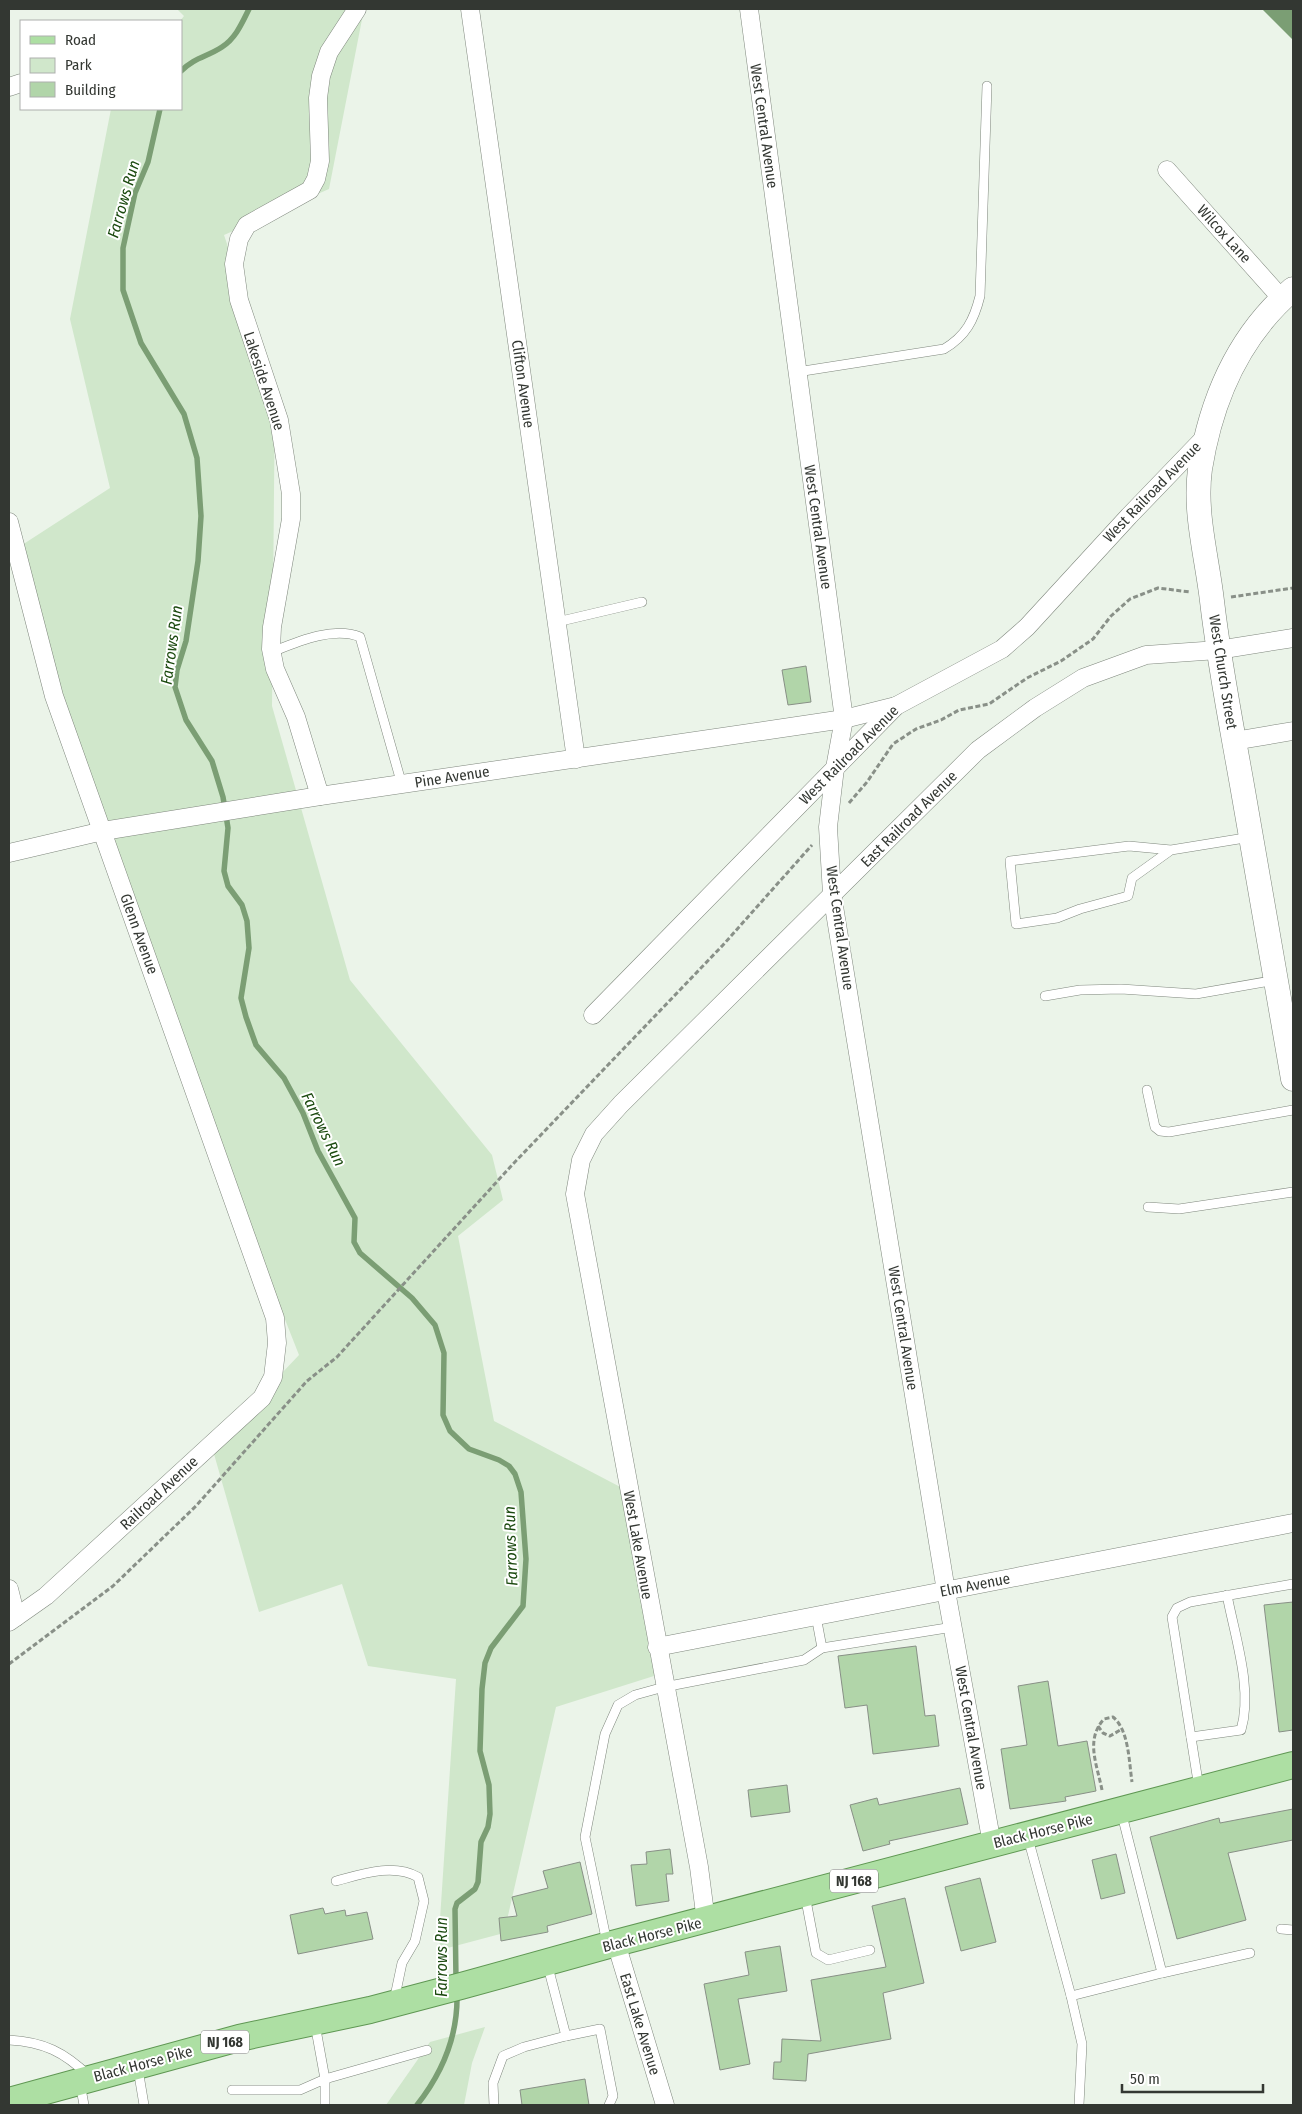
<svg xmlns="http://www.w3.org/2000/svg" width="1302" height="2114" viewBox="0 0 1302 2114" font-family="'Fira Sans Condensed',sans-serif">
<rect width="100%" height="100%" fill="#ebf4e9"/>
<g fill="#d0e7cb">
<path d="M 177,9 L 364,9 L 329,189 L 224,235 L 275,386 L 272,706 L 350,980 L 492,1155 L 503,1200 L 458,1236 L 494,1421 L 628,1491 L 657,1675 L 556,1707 L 504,1933 L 440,1950 L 439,1934 L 456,1679 L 368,1666 L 342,1584 L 259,1612 L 212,1447 L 299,1355 L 104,860 L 22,545 L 110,488 L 70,319 L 111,109 L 181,109 L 180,21 L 184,16 Z"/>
<path d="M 485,2027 L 472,2063 L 464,2105 L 386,2105 L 430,2042 Z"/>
</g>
<path fill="#7b9e74" d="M 1262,9 L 1293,9 L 1293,40 Z"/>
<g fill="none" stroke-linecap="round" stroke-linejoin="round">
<g stroke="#7b9e74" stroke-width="5.5">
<path d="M 181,71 C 195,57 207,57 222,47 C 236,38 242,23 249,9"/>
<path d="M 160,109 L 148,162 L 135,193 L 123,248 L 123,290 L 141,343 L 184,414 L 197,458 L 201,516 L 198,561 L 186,641 L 177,670 L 175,687 L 186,720 L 212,761 L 223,797 L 228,828 L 224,871 L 228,886 L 242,905 L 247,921 L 249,948 L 241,998 L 246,1017 L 256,1045 L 284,1078 L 303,1113 L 318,1151 L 355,1218 L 354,1242 L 360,1253 L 412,1298 L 435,1325 L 444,1353 L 443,1415 L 450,1431 L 469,1449 L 499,1460 L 509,1466 L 515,1474 L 521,1492 L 526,1559 L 523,1606 L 491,1648 L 485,1663 L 482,1689 L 480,1751 L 489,1785 L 490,1814 L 488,1827 L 481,1842 L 478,1882 L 475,1889 L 457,1903 L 455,1909 L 456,1980"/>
<path d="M 417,2105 C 443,2072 458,2036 457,1994"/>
</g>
</g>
<g fill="#b1d5a9" stroke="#889086">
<path d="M 806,666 L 811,702 L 788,705 L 782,670 Z"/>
<path d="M 1293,1602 L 1293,1730 L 1279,1732 L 1264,1605 Z"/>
<path d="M 916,1646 L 925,1716 L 935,1715 L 939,1746 L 873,1754 L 867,1705 L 845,1708 L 838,1656 Z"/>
<path d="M 1048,1681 L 1058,1746 L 1087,1741 L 1096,1791 L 1065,1797 L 1066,1801 L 1010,1809 L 1001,1749 L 1027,1745 L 1018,1686 Z"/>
<path d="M 787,1785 L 790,1812 L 751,1817 L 748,1790 Z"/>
<path d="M 960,1788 L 968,1824 L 889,1841 L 890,1844 L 863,1851 L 850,1805 L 877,1798 L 879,1805 Z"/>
<path d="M 1293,1809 L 1293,1840 L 1228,1853 L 1246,1920 L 1177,1939 L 1150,1837 L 1219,1818 L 1220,1823 Z"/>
<path d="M 670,1849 L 673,1874 L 666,1874 L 669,1901 L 636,1906 L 631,1865 L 647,1864 L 646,1852 Z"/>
<path d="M 1116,1854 L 1125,1893 L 1101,1899 L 1092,1860 Z"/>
<path d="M 580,1862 L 592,1914 L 547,1926 L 548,1932 L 501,1941 L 499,1918 L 517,1916 L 512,1897 L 548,1888 L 543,1871 Z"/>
<path d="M 980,1878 L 996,1942 L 961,1951 L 945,1887 Z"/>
<path d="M 905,1898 L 924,1983 L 883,1993 L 891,2039 L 808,2054 L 806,2081 L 773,2079 L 774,2062 L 781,2062 L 782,2039 L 821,2041 L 811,1980 L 886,1967 L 872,1906 Z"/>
<path d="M 323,1908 L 325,1914 L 345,1910 L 346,1916 L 367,1912 L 373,1939 L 298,1954 L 290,1915 Z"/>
<path d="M 780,1946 L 787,1991 L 738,1999 L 750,2064 L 720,2070 L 704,1984 L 749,1975 L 745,1952 Z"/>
<path d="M 585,2079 L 589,2105 L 522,2105 L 520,2090 Z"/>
</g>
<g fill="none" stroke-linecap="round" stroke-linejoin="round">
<defs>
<g id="service">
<path d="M 797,372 L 944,349 C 966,336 974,320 980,296 L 987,86"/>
<path d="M 557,622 L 642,602"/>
<path d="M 272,652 C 297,642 333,626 360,637 L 402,785"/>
<path d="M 1171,850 L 1132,878 L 1128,896 L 1080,909 L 1057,918 L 1016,924 L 1010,861 L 1129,846 L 1171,850 L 1251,837"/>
<path d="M 1045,996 L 1080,990 L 1121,989 L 1196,994 L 1276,980"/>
<path d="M 1147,1090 L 1155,1127 L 1160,1131 L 1169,1132 L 1293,1110"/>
<path d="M 1148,1207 L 1179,1209 L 1293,1192"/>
<path d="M 816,1616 L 822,1648"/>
<path d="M 1191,1737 L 1241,1730 C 1253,1689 1235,1637 1227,1595"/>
<path d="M 1199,1788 L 1172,1617 L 1177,1608 L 1190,1602 L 1293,1584"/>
<path d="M 1028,1838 L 1071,1996 L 1162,1973 L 1121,1811"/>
<path d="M 336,1881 C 362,1874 393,1863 418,1877 L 424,1901 L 415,1941 L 402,1963 L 394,2001"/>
<path d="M 805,1895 L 816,1953 L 828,1960 L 870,1950"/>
<path d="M 1281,1929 L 1293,1930"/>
<path d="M 607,1943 L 585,1837 L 605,1734 L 618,1705 L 635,1695 L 664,1687 L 804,1660 L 822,1648 L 953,1627"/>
<path d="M 547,1963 L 566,2036 L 600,2029 L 613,2096 L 609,2105"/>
<path d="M 1162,1973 L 1250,1953"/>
<path d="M 1071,1996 L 1082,2044 L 1079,2105"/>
<path d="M 315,2024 L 325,2079 L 427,2050"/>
<path d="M 9,2040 C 44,2042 64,2052 89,2076"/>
<path d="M 138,2069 L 144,2105"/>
<path d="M 80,2083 L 84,2105"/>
<path d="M 232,2090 L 300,2090 L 325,2079 L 325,2105"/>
<path d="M 494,2105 L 493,2083 L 503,2056 L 524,2047 L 566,2036"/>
</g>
<g id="minor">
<path d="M 470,9 L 576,759"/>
<path d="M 749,9 L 844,719 L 835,768 L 828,827 L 832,894 L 946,1591 L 992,1844"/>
<path d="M 9,87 L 21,83"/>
<path d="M 1167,170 L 1282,299"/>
<path d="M 9,522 L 54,696 L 275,1318 L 277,1343 L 273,1377 L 262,1398 L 46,1596 L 9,1622"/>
<path d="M 1234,741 L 1293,731"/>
<path d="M 320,796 L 296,717 L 275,669 L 271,649 L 272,627 L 291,519 L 291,494 L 279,420 L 239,300 L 234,264 L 239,239 L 247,225 L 310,190 L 316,179 L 320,161 L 318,98 L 321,76 L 329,52 L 357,9"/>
<path d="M 9,853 L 103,831 L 320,796 L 844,719 L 896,706"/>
<path d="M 593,1015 L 896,706 L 1002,649 L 1027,627 L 1129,516 L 1207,435"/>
<path d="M 9,1589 L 16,1617"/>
<path d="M 657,1647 L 1293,1523"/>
<path d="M 706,1921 L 699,1867 L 575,1194 L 581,1160 L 594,1134 L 621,1104 L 978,750 L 1035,708 L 1083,678 L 1146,655 L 1218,650 L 1293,638"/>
<path d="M 616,1943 L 665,2105"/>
</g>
<path id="secondary" d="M 1293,289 C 1239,335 1211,400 1200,469 C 1194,513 1207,557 1212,601 C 1219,662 1231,723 1242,785 C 1259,883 1276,981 1293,1079"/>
<path id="primary" d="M 9,2101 L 239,2038 L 370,2010 L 461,1986 L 616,1943 L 1293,1765"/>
</defs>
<use href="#service" stroke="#7f877d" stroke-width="10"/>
<use href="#minor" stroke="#7f877d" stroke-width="19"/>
<use href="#secondary" stroke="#7f877d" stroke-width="25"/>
<use href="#primary" stroke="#5f9753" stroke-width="28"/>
<g stroke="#899088" stroke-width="3" stroke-dasharray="5 2.5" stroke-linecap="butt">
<path d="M 1231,597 L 1293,588"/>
<path d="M 849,803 L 867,782 L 893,744 L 916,729 L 941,720 L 959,710 L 989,704 L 1027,678 L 1061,661 L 1093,639 L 1111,616 L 1130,599 L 1158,588 L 1190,592"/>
<path d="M 9,1664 L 113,1586 L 196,1506 L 307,1381 L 337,1357 L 513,1164 L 723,945 L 812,845"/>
<path d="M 1098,1726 L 1103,1733 L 1110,1736 L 1122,1729"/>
<path d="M 1102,1790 C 1097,1764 1085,1740 1104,1719 L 1113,1717 C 1129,1730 1129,1762 1132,1782"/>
</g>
<use href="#service" stroke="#fff" stroke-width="9"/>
<use href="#minor" stroke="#fff" stroke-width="18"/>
<use href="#secondary" stroke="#fff" stroke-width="24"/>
<use href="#primary" stroke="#addfa3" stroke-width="26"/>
</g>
<g text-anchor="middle" stroke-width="4" stroke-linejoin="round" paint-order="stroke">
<g fill="#fff" stroke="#707370" stroke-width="1">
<rect x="830" y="1869.5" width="48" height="23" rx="4"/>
<rect x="201" y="2030.5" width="48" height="23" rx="4"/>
</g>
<g font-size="14" font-weight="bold" fill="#333732">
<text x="854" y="1886">NJ 168</text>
<text x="225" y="2047">NJ 168</text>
</g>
<g font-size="15" fill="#333732" stroke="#fff">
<text transform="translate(764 126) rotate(82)" y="5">West Central Avenue</text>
<text transform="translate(1224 234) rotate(48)" y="5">Wilcox Lane</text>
<text transform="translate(264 381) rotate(72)" y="5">Lakeside Avenue</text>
<text transform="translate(523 384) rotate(82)" y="5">Clifton Avenue</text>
<text transform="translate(1152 492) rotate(-46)" y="5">West Railroad Avenue</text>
<text transform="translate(818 527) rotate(82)" y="5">West Central Avenue</text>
<text transform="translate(1223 672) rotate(81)" y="5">West Church Street</text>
<text transform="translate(849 755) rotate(-45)" y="5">West Railroad Avenue</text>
<text transform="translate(452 777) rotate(-9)" y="5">Pine Avenue</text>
<text transform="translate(909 819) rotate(-45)" y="5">East Railroad Avenue</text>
<text transform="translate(840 928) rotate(82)" y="5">West Central Avenue</text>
<text transform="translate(139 934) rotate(70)" y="5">Glenn Avenue</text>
<text transform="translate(903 1328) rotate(81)" y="5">West Central Avenue</text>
<text transform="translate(159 1493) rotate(-43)" y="5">Railroad Avenue</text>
<text transform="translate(638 1545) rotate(80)" y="5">West Lake Avenue</text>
<text transform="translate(975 1585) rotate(-11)" y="5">Elm Avenue</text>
<text transform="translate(971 1728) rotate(80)" y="5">West Central Avenue</text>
<text transform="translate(1043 1831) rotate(-14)" y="5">Black Horse Pike</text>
<text transform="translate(652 1935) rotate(-14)" y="5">Black Horse Pike</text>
<text transform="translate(640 2024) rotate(73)" y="5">East Lake Avenue</text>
<text transform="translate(143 2064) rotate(-15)" y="5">Black Horse Pike</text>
</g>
<g font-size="16" font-style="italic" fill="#1a490e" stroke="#fff">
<text transform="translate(123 199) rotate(-74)" y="6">Farrows Run</text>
<text transform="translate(171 645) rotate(-82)" y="6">Farrows Run</text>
<text transform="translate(324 1129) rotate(64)" y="6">Farrows Run</text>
<text transform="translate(510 1546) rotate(-92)" y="6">Farrows Run</text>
<text transform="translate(441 1957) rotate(-90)" y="6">Farrows Run</text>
</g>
</g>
<rect width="1302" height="2114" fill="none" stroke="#333732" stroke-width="20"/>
<rect x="20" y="20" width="162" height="90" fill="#ffffff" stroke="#adafad"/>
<rect x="30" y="36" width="25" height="8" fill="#addfa3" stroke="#adafad"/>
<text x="65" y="45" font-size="15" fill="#333732">Road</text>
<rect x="30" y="58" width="25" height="15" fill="#d0e7cb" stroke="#adafad"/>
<text x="65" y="70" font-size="15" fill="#333732">Park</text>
<rect x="30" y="82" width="25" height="15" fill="#b1d5a9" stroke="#adafad"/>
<text x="65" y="95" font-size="15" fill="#333732">Building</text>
<path d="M1122 2084v8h141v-8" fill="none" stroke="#333732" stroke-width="2.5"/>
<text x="1130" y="2084" font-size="15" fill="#333732" stroke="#ffffff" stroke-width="4" paint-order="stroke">50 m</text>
</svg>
